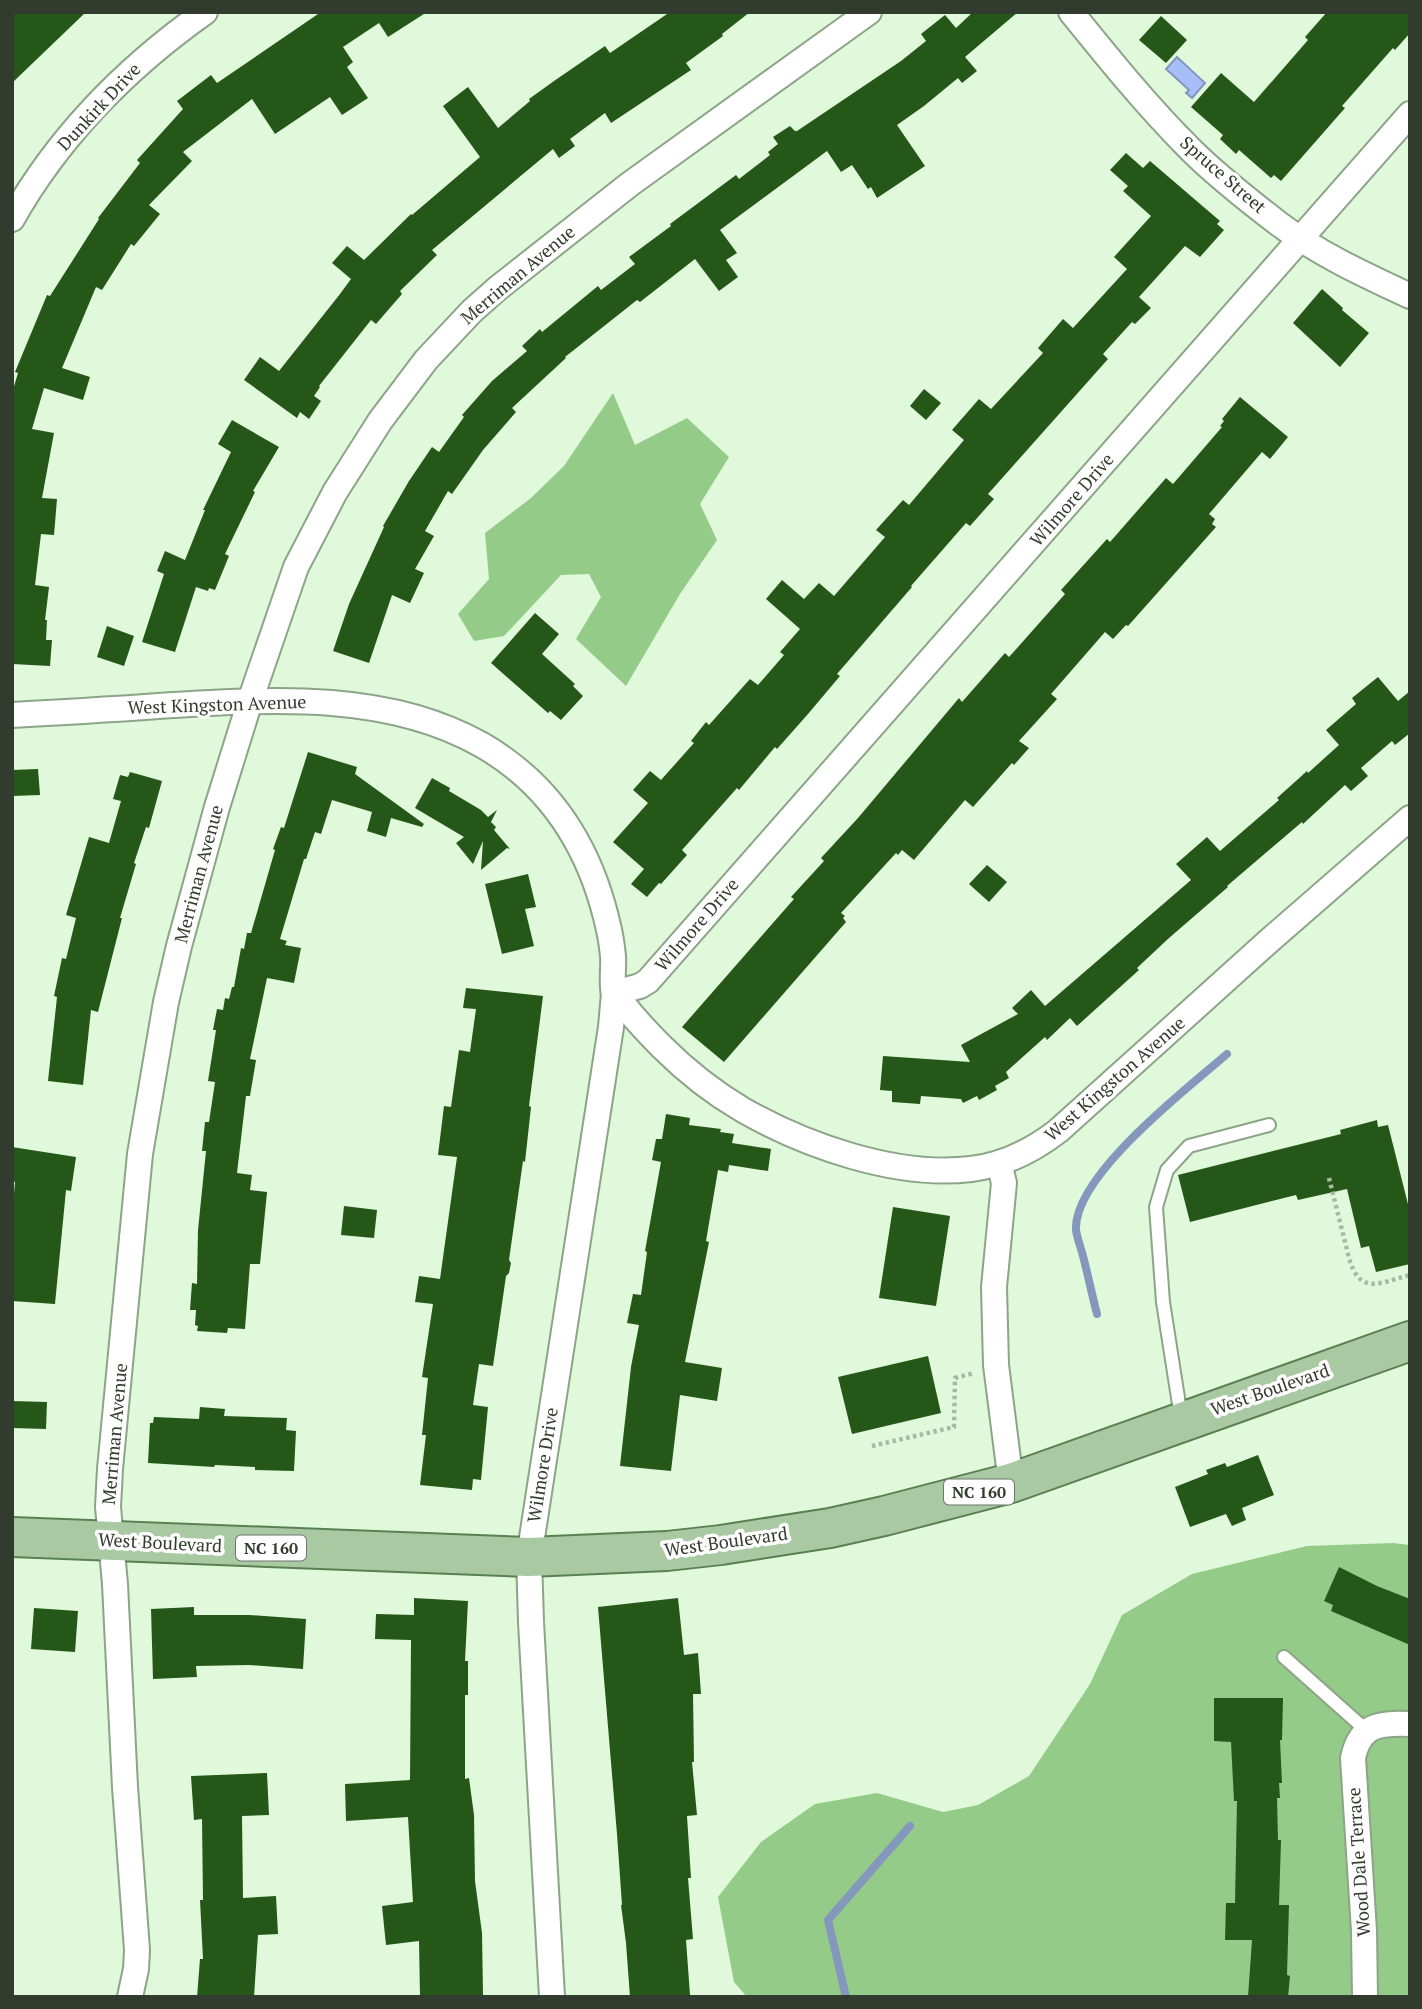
<svg xmlns="http://www.w3.org/2000/svg" width="1422" height="2009" viewBox="0 0 1422 2009" font-family="'PT Serif',serif">
<rect width="100%" height="100%" fill="#e0f9da"/>
<g fill="#94cb89">
<path d="M 613,393 L 635,445 L 687,418 L 729,457 L 700,504 L 717,540 L 680,594 L 626,686 L 576,639 L 601,597 L 589,574 L 561,575 L 504,636 L 474,641 L 458,614 L 489,579 L 485,533 L 531,498 L 564,466 Z"/>
<path d="M 1393,1543 L 1410,1545 L 1410,1997 L 747,1997 L 734,1982 L 718,1897 L 761,1842 L 815,1804 L 877,1793 L 943,1812 L 978,1805 L 1029,1776 L 1090,1684 L 1122,1615 L 1192,1574 L 1307,1546 Z"/>
</g>
<path fill="#a7bff9" stroke="#8497bc" stroke-width="2" d="M 1177,57 L 1205,83 L 1192,98 L 1186,93 L 1189,90 L 1166,69 Z"/>
<g fill="none" stroke-linecap="round" stroke-linejoin="round">
<g stroke="#8497bc" stroke-width="8">
<path d="M 1097,1314 C 1092,1295 1088,1275 1083,1256 C 1081,1248 1077,1238 1076,1230 C 1073,1176 1188,1088 1227,1054"/>
<path d="M 846,1997 L 828,1920 L 910,1826"/>
</g>
</g>
<g fill="#255719">
<path d="M 12,12 L 86,12 L 12,83 Z"/>
<path d="M 321,12 L 427,12 L 388,37 L 379,23 L 343,47 L 353,62 L 347,67 L 368,98 L 342,115 L 330,97 L 275,134 L 252,99 L 183,152 L 192,161 L 149,205 L 160,214 L 134,246 L 131,244 L 102,290 L 96,287 L 62,368 L 90,377 L 83,400 L 44,388 L 32,429 L 54,433 L 42,498 L 57,499 L 54,535 L 41,534 L 35,585 L 49,587 L 45,620 L 47,620 L 46,640 L 52,640 L 50,666 L 12,664 L 12,393 L 18,373 L 15,372 L 47,295 L 50,296 L 99,219 L 98,218 L 140,163 L 137,160 L 183,109 L 177,101 L 211,75 L 217,83 Z"/>
<path d="M 670,12 L 750,12 L 722,34 L 723,36 L 686,63 L 691,70 L 611,123 L 605,113 L 570,139 L 575,146 L 559,158 L 553,149 L 432,250 L 437,255 L 400,291 L 402,294 L 376,324 L 371,320 L 319,386 L 320,387 L 314,396 L 321,401 L 309,419 L 300,412 L 297,418 L 244,380 L 260,357 L 279,371 L 340,294 L 351,279 L 332,263 L 347,246 L 364,260 L 411,214 L 412,215 L 480,157 L 443,106 L 468,87 L 498,128 L 530,101 L 529,99 L 554,81 L 605,46 L 610,53 Z"/>
<path d="M 973,12 L 1018,12 L 965,57 L 977,71 L 962,83 L 958,78 L 924,106 L 897,125 L 925,166 L 877,198 L 871,187 L 868,189 L 852,165 L 841,172 L 827,151 L 720,230 L 737,253 L 726,260 L 738,277 L 719,291 L 695,259 L 640,302 L 637,300 L 565,357 L 566,358 L 512,408 L 516,412 L 483,450 L 452,494 L 448,491 L 425,531 L 434,536 L 415,569 L 424,573 L 410,603 L 392,595 L 369,663 L 333,651 L 349,604 L 384,527 L 383,526 L 409,481 L 432,447 L 439,452 L 464,417 L 462,415 L 492,381 L 527,351 L 522,346 L 540,329 L 542,332 L 598,286 L 601,290 L 635,264 L 629,257 L 671,226 L 670,224 L 736,175 L 739,179 L 770,155 L 768,152 L 778,144 L 773,137 L 790,126 L 795,131 L 797,131 L 901,61 L 926,41 L 921,34 L 945,15 L 956,28 Z"/>
<path d="M 1327,12 L 1410,12 L 1410,33 L 1395,50 L 1393,48 L 1342,106 L 1345,108 L 1281,181 L 1274,175 L 1271,178 L 1239,150 L 1236,154 L 1220,139 L 1223,135 L 1191,107 L 1221,73 L 1254,102 L 1308,40 L 1305,37 Z"/>
<path d="M 1161,16 L 1187,40 L 1166,63 L 1139,40 Z"/>
<path d="M 1126,153 L 1143,168 L 1150,161 L 1220,221 L 1217,224 L 1224,230 L 1200,257 L 1185,246 L 1139,297 L 1151,308 L 1135,324 L 1132,322 L 1103,354 L 1108,359 L 988,494 L 994,499 L 970,526 L 966,523 L 911,586 L 912,587 L 837,674 L 840,676 L 808,714 L 777,749 L 775,747 L 739,790 L 737,788 L 682,850 L 687,855 L 661,884 L 659,883 L 647,897 L 631,884 L 644,869 L 613,842 L 648,803 L 633,790 L 650,771 L 661,780 L 694,743 L 691,741 L 706,722 L 709,725 L 750,679 L 758,685 L 784,655 L 780,652 L 800,629 L 766,599 L 782,580 L 804,599 L 819,583 L 834,596 L 885,537 L 876,530 L 903,500 L 909,505 L 964,440 L 952,430 L 979,399 L 991,409 L 1043,353 L 1038,348 L 1063,319 L 1073,328 L 1127,269 L 1114,257 L 1151,216 L 1123,191 L 1128,186 L 1110,170 Z"/>
<path d="M 1322,289 L 1343,308 L 1342,310 L 1369,333 L 1340,367 L 1293,323 Z"/>
<path d="M 924,389 L 941,403 L 926,420 L 910,406 Z"/>
<path d="M 1240,397 L 1288,437 L 1270,459 L 1262,452 L 1209,514 L 1215,519 L 1212,524 L 1216,527 L 1128,626 L 1126,625 L 1113,639 L 1105,632 L 1051,694 L 1057,699 L 1019,741 L 1029,748 L 1014,765 L 1012,763 L 973,807 L 965,800 L 914,860 L 902,850 L 898,855 L 896,853 L 841,913 L 845,916 L 843,918 L 846,922 L 724,1062 L 682,1027 L 794,899 L 791,897 L 824,861 L 821,858 L 858,818 L 959,698 L 962,702 L 1005,653 L 1009,657 L 1065,594 L 1061,590 L 1107,539 L 1110,542 L 1166,478 L 1173,484 L 1222,427 L 1220,426 L 1224,421 L 1222,419 Z"/>
<path d="M 232,420 L 279,447 L 253,491 L 255,492 L 225,554 L 229,556 L 215,590 L 209,588 L 208,591 L 196,587 L 175,652 L 142,642 L 164,574 L 157,571 L 165,551 L 185,560 L 205,510 L 203,510 L 231,452 L 218,444 Z"/>
<path d="M 535,613 L 559,634 L 542,654 L 575,684 L 573,686 L 583,696 L 561,720 L 550,711 L 548,713 L 491,663 Z"/>
<path d="M 107,626 L 134,636 L 124,666 L 97,657 Z"/>
<path d="M 1378,677 L 1398,701 L 1410,691 L 1410,733 L 1395,745 L 1392,741 L 1361,768 L 1368,776 L 1351,791 L 1345,785 L 1303,824 L 1302,822 L 1227,886 L 1228,887 L 1169,938 L 1137,968 L 1139,970 L 1077,1026 L 1070,1018 L 1047,1040 L 1045,1037 L 1006,1072 L 1009,1078 L 995,1086 L 997,1090 L 979,1100 L 977,1096 L 963,1103 L 961,1099 L 921,1096 L 920,1104 L 892,1102 L 892,1091 L 880,1090 L 883,1056 L 970,1062 L 961,1045 L 1018,1014 L 1012,1008 L 1031,990 L 1045,1006 L 1191,880 L 1176,864 L 1207,837 L 1220,851 L 1279,800 L 1277,798 L 1307,771 L 1308,773 L 1339,745 L 1326,730 L 1356,704 L 1352,698 Z"/>
<path d="M 308,752 L 357,767 L 355,774 L 424,824 L 422,827 L 391,818 L 386,837 L 367,831 L 372,812 L 332,800 L 321,834 L 315,832 L 306,859 L 304,859 L 280,939 L 287,941 L 285,945 L 301,948 L 294,983 L 267,978 L 250,1059 L 256,1060 L 250,1096 L 246,1096 L 237,1173 L 252,1175 L 250,1190 L 267,1192 L 260,1264 L 250,1264 L 245,1329 L 228,1328 L 227,1333 L 197,1331 L 198,1326 L 195,1325 L 196,1310 L 190,1310 L 192,1283 L 197,1284 L 198,1230 L 206,1151 L 202,1151 L 205,1122 L 209,1122 L 215,1082 L 208,1081 L 216,1030 L 213,1030 L 217,1009 L 223,1010 L 225,998 L 229,999 L 232,987 L 234,987 L 241,948 L 244,949 L 247,933 L 251,933 L 275,850 L 273,849 L 281,827 L 284,828 Z"/>
<path d="M 38,769 L 40,795 L 12,796 L 12,770 Z"/>
<path d="M 130,772 L 162,781 L 149,828 L 146,827 L 134,863 L 136,864 L 120,918 L 122,918 L 98,1012 L 91,1010 L 83,1085 L 48,1081 L 57,997 L 54,996 L 62,958 L 66,959 L 76,918 L 66,915 L 89,837 L 109,843 L 121,801 L 113,799 L 120,775 L 128,777 Z"/>
<path d="M 432,778 L 450,788 L 449,791 L 481,810 L 488,817 L 497,810 L 491,822 L 496,827 L 494,830 L 510,849 L 507,848 L 481,870 L 483,841 L 473,864 L 456,843 L 464,837 L 415,808 Z"/>
<path d="M 987,865 L 1007,882 L 989,902 L 969,884 Z"/>
<path d="M 528,874 L 536,907 L 525,909 L 534,946 L 502,954 L 485,884 Z"/>
<path d="M 466,988 L 543,996 L 529,1106 L 531,1107 L 525,1162 L 523,1161 L 509,1260 L 511,1263 L 509,1273 L 506,1276 L 493,1366 L 479,1364 L 473,1405 L 488,1407 L 481,1480 L 473,1479 L 472,1490 L 420,1485 L 426,1435 L 422,1435 L 428,1378 L 422,1377 L 433,1304 L 415,1302 L 419,1276 L 440,1279 L 457,1157 L 438,1155 L 444,1106 L 451,1107 L 459,1050 L 470,1052 L 476,1009 L 463,1008 Z"/>
<path d="M 666,1114 L 690,1118 L 689,1125 L 721,1129 L 720,1132 L 734,1134 L 732,1143 L 771,1149 L 768,1171 L 729,1165 L 728,1172 L 718,1170 L 706,1241 L 709,1242 L 685,1362 L 722,1368 L 717,1401 L 680,1395 L 671,1471 L 620,1466 L 631,1367 L 639,1325 L 627,1323 L 633,1294 L 641,1295 L 647,1252 L 645,1251 L 661,1162 L 652,1160 L 656,1139 L 662,1139 Z"/>
<path d="M 1377,1120 L 1378,1127 L 1388,1125 L 1410,1212 L 1410,1264 L 1376,1272 L 1369,1246 L 1361,1248 L 1347,1189 L 1298,1200 L 1296,1195 L 1190,1222 L 1178,1175 L 1341,1134 L 1340,1130 Z"/>
<path d="M 12,1147 L 76,1157 L 71,1191 L 66,1190 L 55,1304 L 12,1301 L 12,1217 L 15,1182 L 12,1181 Z"/>
<path d="M 344,1206 L 377,1210 L 374,1238 L 341,1235 Z"/>
<path d="M 893,1207 L 950,1216 L 936,1306 L 879,1298 Z"/>
<path d="M 928,1356 L 941,1413 L 852,1434 L 838,1377 Z"/>
<path d="M 12,1401 L 47,1402 L 46,1429 L 12,1428 Z"/>
<path d="M 200,1407 L 225,1409 L 224,1416 L 287,1418 L 286,1430 L 296,1431 L 294,1471 L 255,1470 L 255,1467 L 215,1465 L 214,1467 L 148,1463 L 150,1423 L 153,1423 L 154,1417 L 199,1419 Z"/>
<path d="M 1258,1455 L 1274,1495 L 1242,1508 L 1246,1520 L 1232,1526 L 1226,1514 L 1190,1527 L 1175,1487 L 1208,1474 L 1206,1470 L 1225,1463 L 1227,1467 Z"/>
<path d="M 1339,1567 L 1377,1586 L 1410,1599 L 1410,1645 L 1331,1611 L 1333,1605 L 1324,1601 Z"/>
<path d="M 414,1598 L 468,1601 L 465,1661 L 468,1661 L 468,1695 L 465,1695 L 465,1779 L 469,1778 L 474,1815 L 475,1881 L 482,1933 L 483,1995 L 420,1997 L 419,1941 L 386,1945 L 382,1906 L 413,1902 L 408,1817 L 346,1821 L 345,1784 L 410,1780 L 411,1640 L 375,1639 L 376,1614 L 414,1615 Z"/>
<path d="M 678,1598 L 684,1655 L 698,1653 L 701,1694 L 693,1694 L 694,1762 L 692,1762 L 697,1815 L 687,1816 L 691,1878 L 688,1878 L 693,1939 L 686,1940 L 690,1995 L 630,1997 L 626,1943 L 621,1905 L 622,1905 L 617,1834 L 598,1607 Z"/>
<path d="M 194,1607 L 194,1615 L 249,1615 L 306,1619 L 303,1669 L 249,1665 L 196,1666 L 197,1677 L 153,1679 L 151,1609 Z"/>
<path d="M 34,1608 L 78,1611 L 75,1652 L 31,1649 Z"/>
<path d="M 1214,1698 L 1283,1698 L 1282,1740 L 1280,1740 L 1282,1783 L 1279,1783 L 1280,1798 L 1277,1798 L 1278,1840 L 1281,1840 L 1279,1905 L 1289,1905 L 1287,1975 L 1290,1976 L 1288,1997 L 1248,1997 L 1252,1940 L 1225,1940 L 1226,1903 L 1235,1903 L 1237,1801 L 1234,1801 L 1231,1742 L 1214,1741 Z"/>
<path d="M 267,1773 L 269,1815 L 242,1816 L 243,1898 L 276,1896 L 278,1934 L 258,1935 L 254,1997 L 197,1997 L 200,1959 L 203,1959 L 200,1900 L 203,1900 L 202,1819 L 194,1820 L 191,1776 Z"/>
</g>
<g fill="none" stroke-linecap="round" stroke-linejoin="round">
<defs>
<g id="service">
<path d="M 1181,1417 L 1163,1302 L 1156,1207 L 1167,1170 L 1189,1146 L 1269,1125"/>
<path d="M 1284,1657 L 1367,1731"/>
</g>
<g id="minor">
<path d="M 1071,12 C 1109,59 1147,106 1190,149 C 1217,176 1249,201 1279,224 C 1319,254 1365,275 1410,296"/>
<path d="M 12,219 C 60,134 126,68 205,12"/>
<path d="M 12,715 C 66,712 119,709 173,705 C 275,699 389,692 482,745 C 553,786 592,851 609,930 C 611,938 612,947 613,956 C 614,965 611,986 614,994 C 616,998 620,1001 623,1004 C 635,1019 648,1033 662,1047 C 685,1070 714,1093 743,1110 C 806,1146 897,1178 971,1169 C 1004,1165 1032,1151 1058,1131 L 1270,940 L 1410,818"/>
<path d="M 999,1163 L 1004,1183 L 994,1287 L 996,1365 L 1011,1483"/>
<path d="M 130,1997 L 136,1969 L 137,1950 L 125,1787 L 115,1584 L 108,1507 L 110,1469 L 140,1154 L 166,1002 L 179,946 L 217,807 L 250,701 L 296,567 L 335,492 L 380,421 L 426,360 L 472,311 L 498,288 L 630,184 L 869,12"/>
<path d="M 552,1997 L 531,1622 L 529,1557 L 611,1027 L 614,993 L 640,986 L 648,981 L 1410,114"/>
<path d="M 1365,1997 L 1364,1931 L 1353,1758 C 1360,1724 1380,1723 1410,1724"/>
</g>
<path id="primary" d="M 12,1537 L 529,1557 L 667,1551 L 721,1545 L 830,1528 L 884,1516 L 1011,1483 L 1410,1341"/>
</defs>
<use href="#service" stroke="#8ca487" stroke-width="16"/>
<use href="#minor" stroke="#8ca487" stroke-width="28"/>
<use href="#primary" stroke="#5a8052" stroke-width="42"/>
<g stroke="#a6baa1" stroke-width="4.5" stroke-dasharray="3.5 3.5" stroke-linecap="butt">
<path d="M 1329,1178 L 1349,1258 C 1360,1296 1379,1283 1410,1275"/>
<path d="M 872,1446 L 954,1427 L 955,1378 L 974,1373"/>
</g>
<use href="#service" stroke="#fff" stroke-width="12"/>
<use href="#minor" stroke="#fff" stroke-width="24"/>
<use href="#primary" stroke="#a9c9a3" stroke-width="38"/>
</g>
<g text-anchor="middle" stroke-width="7" stroke-linejoin="round" paint-order="stroke">
<g fill="#fefefe" stroke="#6e766c" stroke-width="2">
<rect x="944" y="1479.5" width="70" height="25" rx="5"/>
<rect x="236" y="1535.5" width="70" height="25" rx="5"/>
</g>
<g font-size="16" font-weight="bold" fill="#313b2e">
<text x="979" y="1498">NC 160</text>
<text x="271" y="1554">NC 160</text>
</g>
<g font-size="18" fill="#313b2e" stroke="#fefefe">
<text transform="translate(99 107) rotate(-47)" y="6">Dunkirk Drive</text>
<text transform="translate(1223 175) rotate(41)" y="6">Spruce Street</text>
<text transform="translate(518 275) rotate(-40)" y="6">Merriman Avenue</text>
<text transform="translate(1072 500) rotate(-49)" y="6">Wilmore Drive</text>
<text transform="translate(217 705) rotate(-2)" y="6">West Kingston Avenue</text>
<text transform="translate(199 874) rotate(-75)" y="6">Merriman Avenue</text>
<text transform="translate(697 925) rotate(-49)" y="6">Wilmore Drive</text>
<text transform="translate(1115 1079) rotate(-41)" y="6">West Kingston Avenue</text>
<text transform="translate(1270 1390) rotate(-19)" y="6">West Boulevard</text>
<text transform="translate(115 1434) rotate(-85)" y="6">Merriman Avenue</text>
<text transform="translate(543 1465) rotate(-81)" y="6">Wilmore Drive</text>
<text transform="translate(726 1542) rotate(-8)" y="6">West Boulevard</text>
<text transform="translate(160 1543) rotate(3)" y="6">West Boulevard</text>
<text transform="translate(1359 1862) rotate(-94)" y="6">Wood Dale Terrace</text>
</g>
</g>
<rect width="1422" height="2009" fill="none" stroke="#313b2e" stroke-width="28"/>
</svg>
